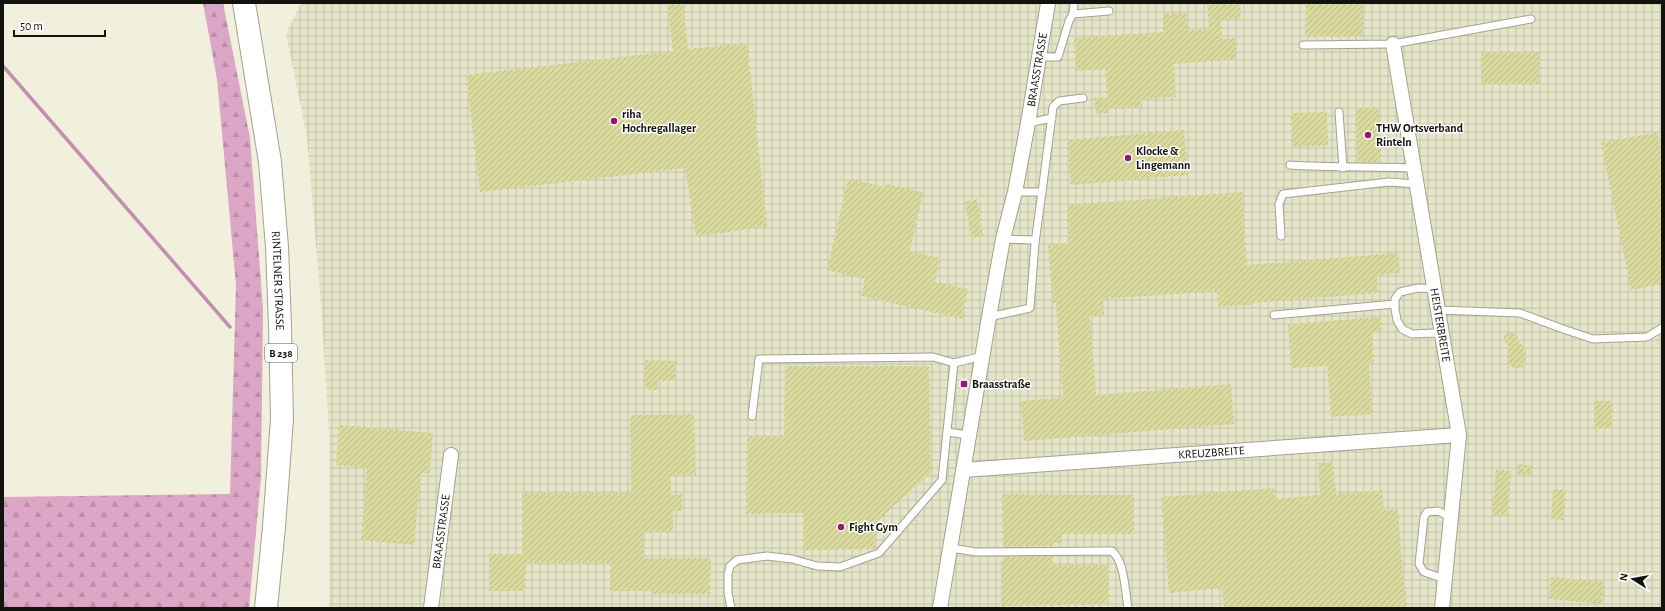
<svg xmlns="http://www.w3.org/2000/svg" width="1665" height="611" viewBox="0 0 1665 611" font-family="'Alegreya Sans',sans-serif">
<defs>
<pattern id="industrial-grid" width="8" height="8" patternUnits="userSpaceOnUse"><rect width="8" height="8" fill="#e5e5ca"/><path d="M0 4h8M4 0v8" fill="none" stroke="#c4c4ac"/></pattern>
<pattern id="forest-firs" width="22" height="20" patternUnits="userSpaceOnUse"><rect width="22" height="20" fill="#dca6c6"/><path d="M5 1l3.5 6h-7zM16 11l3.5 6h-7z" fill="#bc8ea9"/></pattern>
<pattern id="building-hatch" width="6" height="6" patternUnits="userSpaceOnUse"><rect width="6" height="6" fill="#dad99e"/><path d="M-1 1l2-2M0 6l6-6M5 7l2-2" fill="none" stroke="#bab987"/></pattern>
</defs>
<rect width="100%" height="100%" fill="#f0f0dc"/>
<path fill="url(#industrial-grid)" d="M 301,3 L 1662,3 L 1662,608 L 329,608 L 329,430 L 321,304 L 307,136 L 286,34 Z"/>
<path fill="url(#forest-firs)" d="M 203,3 L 223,3 L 250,138 L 263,309 L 261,477 L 249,608 L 3,608 L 3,497 L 230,494 L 236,285 L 217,79 Z"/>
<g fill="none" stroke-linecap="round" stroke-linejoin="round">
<path stroke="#c48faf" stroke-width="3.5" d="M 3,66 L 230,327"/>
</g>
<g fill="url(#building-hatch)">
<path d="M 667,3 L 683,3 L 688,49 L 747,43 L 767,226 L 696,237 L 685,168 L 480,192 L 466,75 L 673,51 Z"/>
<path d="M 1207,3 L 1240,3 L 1241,18 L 1221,20 L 1222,39 L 1235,38 L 1237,59 L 1174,64 L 1176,97 L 1141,99 L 1142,107 L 1108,109 L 1108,113 L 1096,114 L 1094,98 L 1107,97 L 1105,69 L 1076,71 L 1074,38 L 1164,32 L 1163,14 L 1186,12 L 1187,30 L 1209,29 Z"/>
<path d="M 1306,3 L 1363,3 L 1363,37 L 1305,36 Z"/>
<rect x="1481" y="52" width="58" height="32"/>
<path d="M 1379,107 L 1381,162 L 1357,162 L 1355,108 Z"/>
<path d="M 1327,112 L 1328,145 L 1292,147 L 1291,113 Z"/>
<path d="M 1184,130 L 1188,175 L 1071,185 L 1067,140 Z"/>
<path d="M 1657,132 L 1662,155 L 1662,284 L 1631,290 L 1601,143 Z"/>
<path d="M 848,179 L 885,187 L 886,184 L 923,192 L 910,251 L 940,258 L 935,282 L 968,289 L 962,319 L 861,296 L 865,279 L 827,270 Z"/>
<path d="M 1242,192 L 1247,265 L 1398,253 L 1400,273 L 1377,275 L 1378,293 L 1250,303 L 1250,305 L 1218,307 L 1217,291 L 1103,299 L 1104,314 L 1090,316 L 1096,395 L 1231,384 L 1234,424 L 1024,441 L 1021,401 L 1063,397 L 1056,303 L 1053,303 L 1048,244 L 1069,243 L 1067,205 Z"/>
<path d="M 977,199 L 983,236 L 971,238 L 965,202 Z"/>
<path d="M 1381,317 L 1382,331 L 1372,332 L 1374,362 L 1369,363 L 1372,414 L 1331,417 L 1327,366 L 1291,368 L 1288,324 Z"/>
<path d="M 1507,333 L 1514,333 L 1518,337 L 1518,341 L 1526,349 L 1526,363 L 1522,368 L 1513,368 L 1508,363 L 1509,346 L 1504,342 L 1504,337 Z"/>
<path d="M 645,360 L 676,361 L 675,381 L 658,381 L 658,390 L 644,389 Z"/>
<path d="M 785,366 L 929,366 L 931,473 L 875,523 L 876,549 L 803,550 L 803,513 L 746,514 L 747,436 L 784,436 Z"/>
<rect x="1594" y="401" width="18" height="28"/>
<path d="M 694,414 L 696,475 L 671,476 L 671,495 L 682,494 L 682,511 L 673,511 L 673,532 L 643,532 L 643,558 L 711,558 L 710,594 L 653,594 L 653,591 L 610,591 L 610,563 L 526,563 L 525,591 L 489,591 L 489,554 L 522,554 L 522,493 L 631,493 L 630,415 Z"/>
<path d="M 339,425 L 433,433 L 430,473 L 421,473 L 414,545 L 361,540 L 367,468 L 336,465 Z"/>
<path d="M 1333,462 L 1336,494 L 1382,490 L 1384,510 L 1398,509 L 1404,590 L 1406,590 L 1407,608 L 1224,608 L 1222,588 L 1169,593 L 1161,497 L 1274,488 L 1275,499 L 1320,495 L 1318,463 Z"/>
<path d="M 1518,464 L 1532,466 L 1531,475 L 1517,474 Z"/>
<path d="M 1496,470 L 1511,471 L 1508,516 L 1492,515 Z"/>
<path d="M 1553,489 L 1566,490 L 1563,520 L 1551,519 Z"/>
<path d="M 1002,494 L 1134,495 L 1134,534 L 1062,534 L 1062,543 L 1053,543 L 1053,546 L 1003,547 Z"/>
<path d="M 1053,556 L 1053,565 L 1109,565 L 1109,604 L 1001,606 L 1001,560 L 1003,560 L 1003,557 Z"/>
<path d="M 1551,577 L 1604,582 L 1602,604 L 1549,599 Z"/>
</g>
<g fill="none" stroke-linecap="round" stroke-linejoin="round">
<defs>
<g id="service">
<path d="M 1073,14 L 1074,3"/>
<path d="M 1303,45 L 1393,44 L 1531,19"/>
<path d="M 1039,57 L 1058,57 L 1069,21 L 1073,14 L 1109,11"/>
<path d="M 1339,112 L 1343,168"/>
<path d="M 1028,123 L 1052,118"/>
<path d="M 1290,165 C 1332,168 1372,166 1414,168"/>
<path d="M 1042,192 L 1053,107 L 1059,101 L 1083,98"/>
<path d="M 1281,236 L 1279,204 L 1283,194 L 1389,182 L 1416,184"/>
<path d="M 1003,239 L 1035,240"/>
<path d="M 1435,289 L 1418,288 L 1400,292 L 1395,299 L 1395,309 L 1397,320 L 1402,329 L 1412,334 L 1434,333 L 1443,336"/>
<path d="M 1438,310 L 1520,313 L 1563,329 L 1593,339 L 1647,337 L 1662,328"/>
<path d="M 1274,315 L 1395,304"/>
<path d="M 989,317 L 1030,308 L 1035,243 L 1042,192 L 1015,192"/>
<path d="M 752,416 L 759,359 L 933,357 L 954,363"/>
<path d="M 947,432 L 968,435"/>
<path d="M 951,548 L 976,552 L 1112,551 C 1125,562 1125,592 1128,608"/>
<path d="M 1445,579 L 1424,572 L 1419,564 L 1424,517 L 1427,512 L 1438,511 L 1451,517"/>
<path d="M 731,608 L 728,593 L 728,574 L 730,566 L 737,560 L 767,556 L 792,559 L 817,566 L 840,567 L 879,553 L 942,480 L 954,363 L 983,356"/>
</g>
<g id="minor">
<path id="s1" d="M 1393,44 L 1459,435 L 1442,608"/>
<path id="s2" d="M 963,470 L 1459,435"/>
<path id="s3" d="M 431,608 L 451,455"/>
<path id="s4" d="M 940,608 L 989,317 L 1003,239 L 1015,192 L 1028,123 L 1048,3"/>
</g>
<g id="primary">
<path id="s5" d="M 244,3 L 270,162 L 277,247 L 280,325 L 282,419 L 274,527 L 266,608"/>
</g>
</defs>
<use href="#service" stroke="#a2a290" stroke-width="9"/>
<use href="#minor" stroke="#a2a290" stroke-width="16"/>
<use href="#primary" stroke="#a2a290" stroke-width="24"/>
<use href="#service" stroke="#fff" stroke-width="7"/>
<use href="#minor" stroke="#fff" stroke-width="14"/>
<use href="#primary" stroke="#fff" stroke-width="22"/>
</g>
<g fill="#951973" stroke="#fff" stroke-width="1.5">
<circle cx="614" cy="121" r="4"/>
<circle cx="1368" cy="135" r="4"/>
<circle cx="1128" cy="158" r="4"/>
<rect x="960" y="380" width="8" height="8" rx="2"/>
<circle cx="841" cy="527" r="4"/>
</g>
<g text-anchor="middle" stroke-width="3" stroke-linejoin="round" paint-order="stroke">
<rect fill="#fff" stroke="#5a5a56" stroke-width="1" x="265" y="344" width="32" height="18" rx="3"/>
<g font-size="11" font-weight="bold" fill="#13130d">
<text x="281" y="357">B 238</text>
</g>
<g font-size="12" fill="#13130d" stroke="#fff">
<text dy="4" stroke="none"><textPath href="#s4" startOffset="547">BRAASSTRASSE</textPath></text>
<text dy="4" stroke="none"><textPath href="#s5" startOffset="280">RINTELNER STRASSE</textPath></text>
<text dy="4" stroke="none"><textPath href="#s1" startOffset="285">HEISTERBREITE</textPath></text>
<text dy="4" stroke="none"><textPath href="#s2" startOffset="249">KREUZBREITE</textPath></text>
<text dy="4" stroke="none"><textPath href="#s3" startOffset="77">BRAASSTRASSE</textPath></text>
</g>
<g font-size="12" font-weight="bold" fill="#13130d" stroke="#fff" text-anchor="start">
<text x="622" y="118">riha<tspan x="622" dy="14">Hochregallager</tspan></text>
<text x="1376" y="132">THW Ortsverband<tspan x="1376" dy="14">Rinteln</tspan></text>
<text x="1136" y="155">Klocke &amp;<tspan x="1136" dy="14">Lingemann</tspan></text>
<text x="972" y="388">Braasstraße</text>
<text x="849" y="531">Fight Gym</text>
</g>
</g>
<rect width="1665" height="611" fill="none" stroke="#13130d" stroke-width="8"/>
<g transform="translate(1633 579) rotate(281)" stroke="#ffffff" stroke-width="3" paint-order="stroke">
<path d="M0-3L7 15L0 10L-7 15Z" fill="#13130d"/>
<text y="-6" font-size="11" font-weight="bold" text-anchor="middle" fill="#13130d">N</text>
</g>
<path d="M14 30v6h91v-6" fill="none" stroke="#13130d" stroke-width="2"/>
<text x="20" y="30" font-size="12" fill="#13130d" stroke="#ffffff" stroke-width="3" paint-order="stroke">50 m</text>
</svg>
